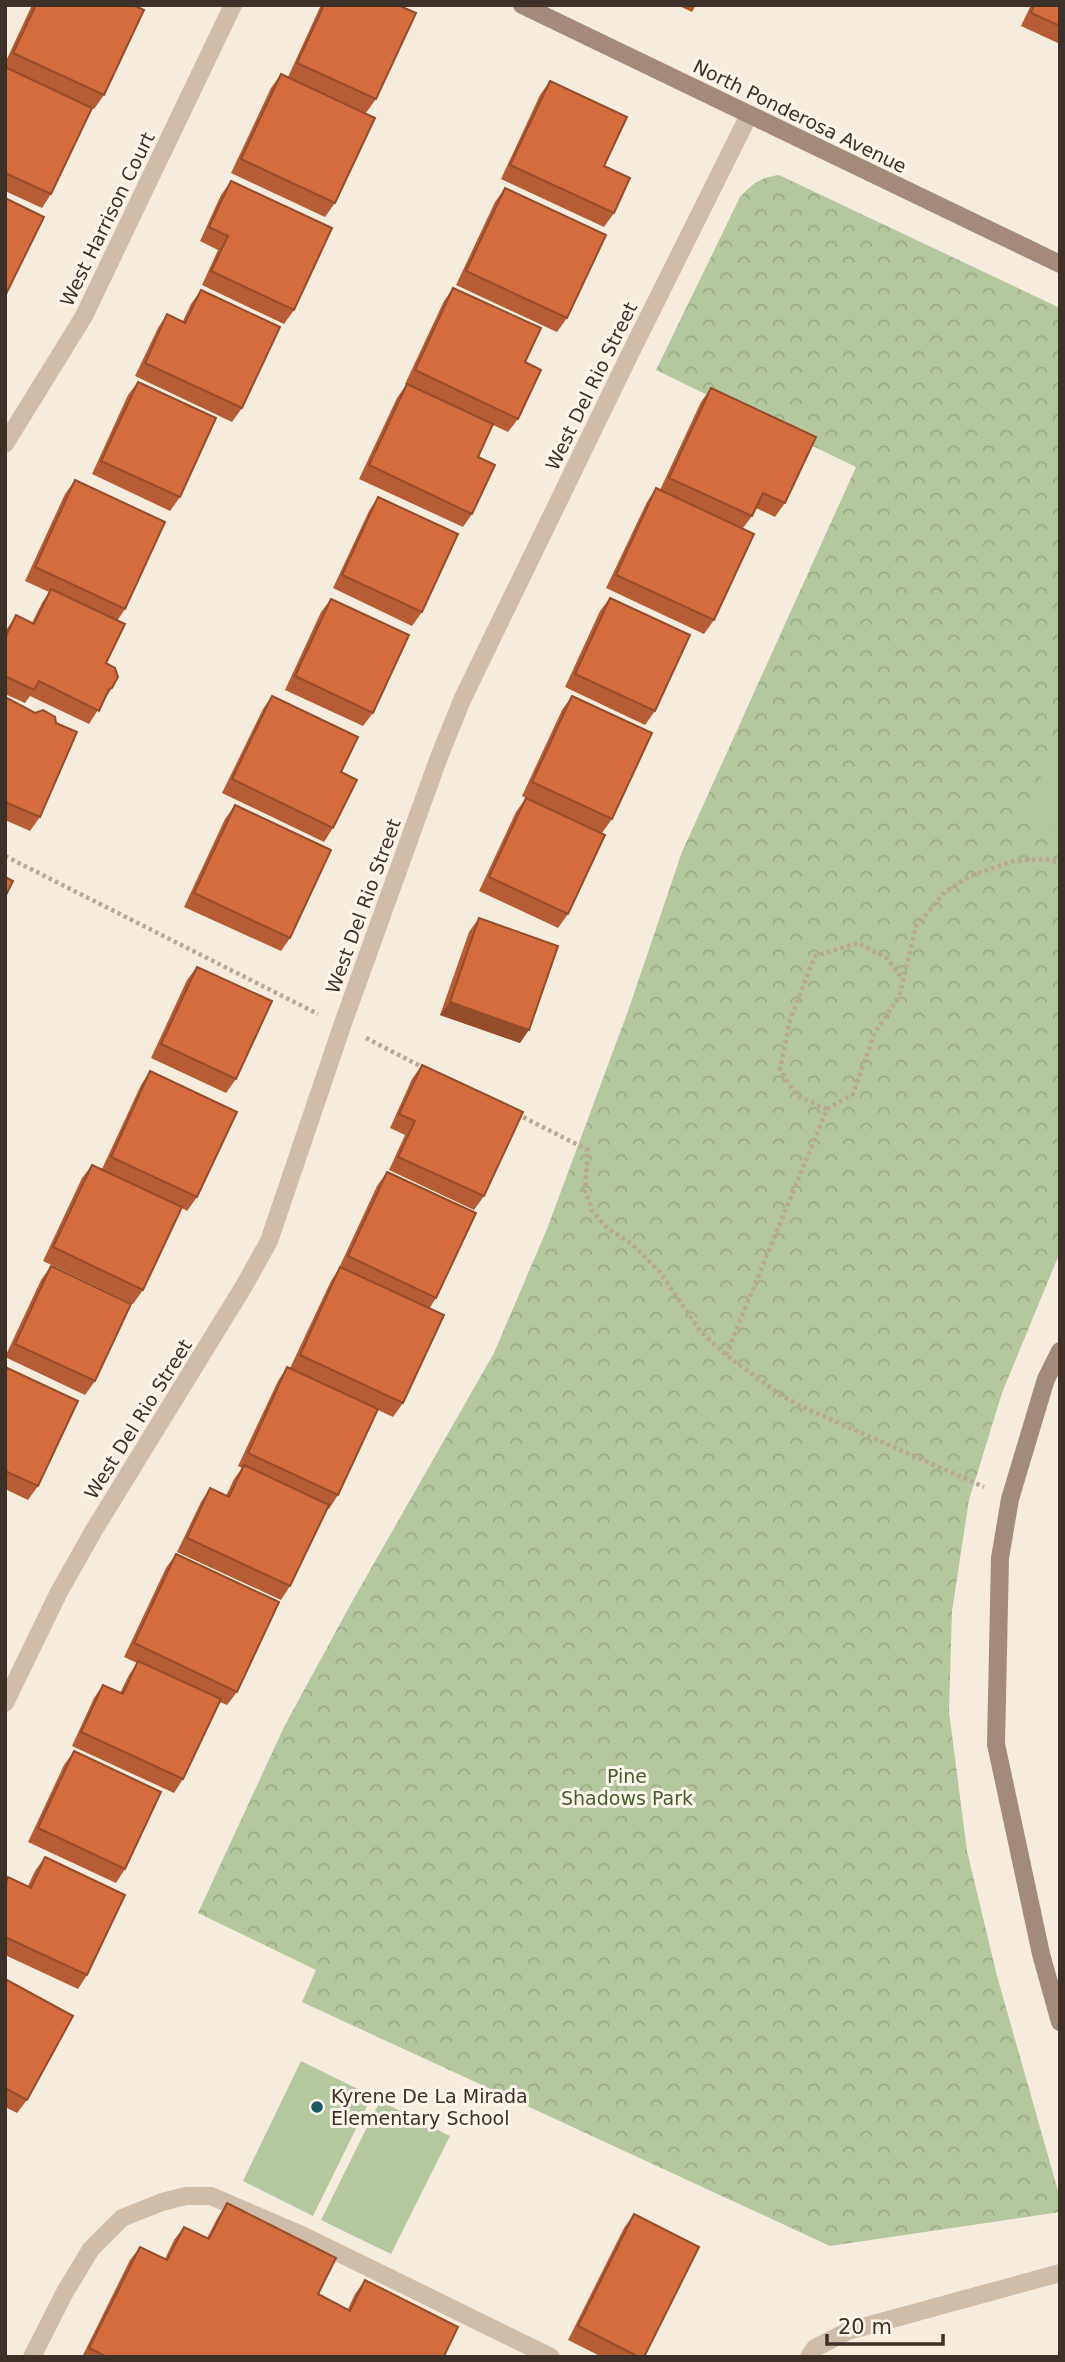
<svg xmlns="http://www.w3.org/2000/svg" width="1065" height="2362" viewBox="0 0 1065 2362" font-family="'DejaVu Sans',sans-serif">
<defs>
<pattern id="park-crowns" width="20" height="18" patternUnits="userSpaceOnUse" patternTransform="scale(1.75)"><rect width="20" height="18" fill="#b5c79c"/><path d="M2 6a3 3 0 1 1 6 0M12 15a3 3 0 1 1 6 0" fill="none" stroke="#9dab86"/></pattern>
</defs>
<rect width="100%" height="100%" fill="#f5ecde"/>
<path fill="url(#park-crowns)" d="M 779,175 L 1060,308 L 1060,1252 L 1002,1393 L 969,1500 L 952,1611 L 949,1712 L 967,1851 L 997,1976 L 1060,2198 L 1060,2212 L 830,2246 L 302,2002 L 316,1970 L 198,1913 L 284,1727 L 353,1600 L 494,1353 L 547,1229 L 628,1011 L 682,852 L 856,467 L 656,370 L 740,197 C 752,184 761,177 779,175 Z"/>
<g fill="#b5c79c">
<path d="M 1057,743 L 1060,744 L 1060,832 L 1023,815 Z"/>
<path d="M 301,2061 L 372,2096 L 313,2216 L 243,2181 Z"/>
<path d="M 380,2101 L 450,2136 L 391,2254 L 321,2220 Z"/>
</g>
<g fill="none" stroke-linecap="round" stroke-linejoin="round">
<g stroke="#bca792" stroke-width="4.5" stroke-dasharray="3.5 3.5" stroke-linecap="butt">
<path d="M 5,856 L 318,1014"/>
<path d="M 366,1038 L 424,1068"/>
<path d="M 827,1109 L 797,1096 L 780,1070 L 790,1020 L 815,956 L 858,943 L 888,959 L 903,980"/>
<path d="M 517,1114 L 588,1150 L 585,1191 L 592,1210 L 607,1228 L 632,1244 L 659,1271 L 701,1332 L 726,1355 L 782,1396 L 805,1408 L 984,1487"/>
<path d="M 726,1355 L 827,1109 L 853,1094 L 875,1032 L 899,997 L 916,926 L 946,891 L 970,876 L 1014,861 L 1045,859 L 1060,863"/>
</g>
<g stroke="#d0bda8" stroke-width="18">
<path d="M 32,2357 L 65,2292 L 91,2249 L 122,2218 L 162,2202 L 186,2196 L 211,2196 L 302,2235 L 551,2357"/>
<path d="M 809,2357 L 815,2348 L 848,2331 L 1060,2273"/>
</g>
<g stroke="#d0bda8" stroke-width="18">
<path d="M 5,444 L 84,316 L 233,5"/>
<path d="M 5,1703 L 59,1592 L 94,1530 L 244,1286 L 269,1241 L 342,1026 L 439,757 L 462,700 L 629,356 L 749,115"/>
</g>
<g stroke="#a48b79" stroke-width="18">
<path d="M 522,5 L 1060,264"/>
<path d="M 1060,1351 L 1046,1379 L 1010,1499 L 1000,1558 L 996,1744 L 1041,1954 L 1060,2022"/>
</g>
</g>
<g fill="#b65d35">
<path d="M 32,5 L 133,5 L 104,95 L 94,109 L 92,108 L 51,194 L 42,208 L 5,191 L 5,63 Z"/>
<path d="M 321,5 L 398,5 L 376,99 L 366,113 L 288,77 Z"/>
<path d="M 677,5 L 696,5 L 692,12 Z"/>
<path d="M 1031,5 L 1060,5 L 1060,44 L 1021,26 Z"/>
<path d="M 281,74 L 335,203 L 325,217 L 231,173 L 271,88 Z"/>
<path d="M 550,81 L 604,166 L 614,213 L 604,227 L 501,179 L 540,95 Z"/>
<path d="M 231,181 L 294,310 L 284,324 L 202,285 L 218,250 L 200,241 L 221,195 Z"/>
<path d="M 505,188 L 567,318 L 557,332 L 456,285 L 495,202 Z"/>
<path d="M 453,288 L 525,362 L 518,419 L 508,432 L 493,425 L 478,457 L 472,514 L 463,527 L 359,479 L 397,398 L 406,385 L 405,384 L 444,301 Z"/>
<path d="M 201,290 L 242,408 L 232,422 L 135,376 L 158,328 L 167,314 L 183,321 L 191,304 Z"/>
<path d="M 138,382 L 180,497 L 170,511 L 92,474 L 128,395 Z"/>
<path d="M 711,388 L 785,503 L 775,517 L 756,508 L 752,516 L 743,528 L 714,620 L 704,634 L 606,588 L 647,502 L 656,488 L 660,490 L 701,402 Z"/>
<path d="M 75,480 L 125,609 L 117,621 L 106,663 L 112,688 L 89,724 L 30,696 L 25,703 L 5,694 L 5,632 L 16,615 L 32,623 L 42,603 L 49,592 L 25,581 L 65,494 Z"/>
<path d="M 378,497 L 422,612 L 412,626 L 333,588 L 369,511 Z"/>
<path d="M 610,598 L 655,711 L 645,725 L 565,687 L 600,611 Z"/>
<path d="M 331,599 L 373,713 L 363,726 L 285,690 L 321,612 Z"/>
<path d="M 272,696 L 341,772 L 333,828 L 324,842 L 222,793 L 263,709 Z"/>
<path d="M 572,696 L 612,819 L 602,833 L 522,796 L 562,710 Z"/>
<path d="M 5,697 L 40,817 L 30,831 L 5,820 Z"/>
<path d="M 526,798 L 568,914 L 558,928 L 479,891 L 516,812 Z"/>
<path d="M 235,805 L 290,938 L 281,951 L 184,907 L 225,819 Z"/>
<path d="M 479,918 L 520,1043 L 440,1015 L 469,932 Z"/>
<path d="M 197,967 L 236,1079 L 226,1093 L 151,1058 L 187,980 Z"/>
<path d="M 422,1065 L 484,1196 L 474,1210 L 389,1170 L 405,1135 L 390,1128 L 412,1079 Z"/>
<path d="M 150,1071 L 197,1197 L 187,1211 L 182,1208 L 143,1290 L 133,1304 L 43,1261 L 82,1178 L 92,1165 L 102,1169 L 141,1085 Z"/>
<path d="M 387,1172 L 436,1298 L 429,1309 L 403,1403 L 393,1417 L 378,1410 L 338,1495 L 329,1509 L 327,1508 L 290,1586 L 281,1600 L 177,1552 L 201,1502 L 210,1488 L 226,1496 L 234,1479 L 242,1468 L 238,1466 L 278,1381 L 287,1367 L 290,1368 L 331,1281 L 338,1270 L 377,1186 Z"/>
<path d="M 51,1266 L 95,1381 L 85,1395 L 5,1357 L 41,1280 Z"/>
<path d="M 5,1367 L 38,1486 L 28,1500 L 5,1489 Z"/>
<path d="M 176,1554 L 237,1692 L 227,1705 L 220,1702 L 183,1779 L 174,1793 L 72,1746 L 94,1698 L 103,1685 L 120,1693 L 129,1675 L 137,1663 L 124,1657 L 166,1568 Z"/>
<path d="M 74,1751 L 125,1869 L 116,1883 L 28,1842 L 64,1765 Z"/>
<path d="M 45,1857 L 87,1975 L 78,1989 L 5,1955 L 5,1882 L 8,1877 L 28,1886 L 35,1871 Z"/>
<path d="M 5,1979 L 27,2100 L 17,2113 L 5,2107 Z"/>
<path d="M 227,2203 L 318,2294 L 348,2309 L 355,2294 L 365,2280 L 445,2357 L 82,2357 L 130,2260 L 140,2247 L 165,2259 L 174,2240 L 184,2227 L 207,2238 L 218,2217 Z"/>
<path d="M 634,2214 L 644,2357 L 602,2357 L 568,2340 L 624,2228 Z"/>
</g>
<path fill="#944c2b" d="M 450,1002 L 529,1030 L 520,1043 L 440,1015 Z"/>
<g fill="#d46c3e" stroke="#944c2b" stroke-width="2">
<path d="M 36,5 L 133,5 L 144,10 L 104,95 L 13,53 Z"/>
<path d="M 324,5 L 398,5 L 416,13 L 376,99 L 297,63 Z"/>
<path d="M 1034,5 L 1060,5 L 1060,26 L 1031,13 Z"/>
<path d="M 5,67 L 92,108 L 51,194 L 5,173 Z"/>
<path d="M 281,74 L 375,118 L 335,203 L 241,159 Z"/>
<path d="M 550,81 L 627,117 L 604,166 L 630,178 L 614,213 L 510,165 Z"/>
<path d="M 231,181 L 332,228 L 294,310 L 211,271 L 228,236 L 209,227 Z"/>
<path d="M 505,188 L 606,235 L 567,318 L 466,271 Z"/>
<path d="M 5,198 L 44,217 L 5,296 Z"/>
<path d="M 453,288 L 541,328 L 525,362 L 541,370 L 518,419 L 415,370 Z"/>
<path d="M 201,290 L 280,327 L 242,408 L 145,363 L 167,314 L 185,323 Z"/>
<path d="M 138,382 L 216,418 L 180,497 L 101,461 Z"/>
<path d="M 407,384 L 493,424 L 478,457 L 495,465 L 472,514 L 369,465 Z"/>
<path d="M 711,388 L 816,437 L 785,503 L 763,493 L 752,516 L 669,478 Z"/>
<path d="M 75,480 L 165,522 L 125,609 L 35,567 Z"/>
<path d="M 656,488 L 754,534 L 714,620 L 616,575 Z"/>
<path d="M 378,497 L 458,534 L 422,612 L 342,575 Z"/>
<path d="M 51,589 L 125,624 L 106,663 L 115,668 L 118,677 L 112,688 L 109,689 L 99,711 L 39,681 L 34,690 L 5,676 L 5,638 L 16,615 L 34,624 Z"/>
<path d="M 610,598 L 690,635 L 655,711 L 575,674 Z"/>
<path d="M 331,599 L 409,635 L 373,713 L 295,676 Z"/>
<path d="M 272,696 L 358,737 L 341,772 L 357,780 L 333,828 L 232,779 Z"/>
<path d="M 572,696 L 652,733 L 612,819 L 532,782 Z"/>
<path d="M 5,697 L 35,713 L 43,710 L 55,717 L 56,723 L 77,732 L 40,817 L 5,802 Z"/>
<path d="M 526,798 L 605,835 L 568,914 L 489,877 Z"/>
<path d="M 235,805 L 331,850 L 290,938 L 194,893 Z"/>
<path d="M 5,877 L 13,881 L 5,897 Z"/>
<path d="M 479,918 L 558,946 L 529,1030 L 450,1002 Z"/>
<path d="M 197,967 L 272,1001 L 236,1079 L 161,1044 Z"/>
<path d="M 422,1065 L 523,1112 L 484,1196 L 398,1157 L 415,1121 L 399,1114 Z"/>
<path d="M 150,1071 L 237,1112 L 197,1197 L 111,1157 Z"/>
<path d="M 92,1165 L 182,1207 L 143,1290 L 53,1247 Z"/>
<path d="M 387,1172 L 476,1213 L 436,1298 L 348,1256 Z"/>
<path d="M 51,1266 L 131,1304 L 95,1381 L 15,1344 Z"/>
<path d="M 340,1267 L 444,1315 L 403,1403 L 300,1355 Z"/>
<path d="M 5,1367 L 78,1401 L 38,1486 L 5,1471 Z"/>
<path d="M 287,1367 L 378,1409 L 338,1495 L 248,1453 Z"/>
<path d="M 244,1465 L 329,1505 L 290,1586 L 187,1538 L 210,1488 L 229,1497 Z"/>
<path d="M 176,1554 L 279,1602 L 237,1692 L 134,1643 Z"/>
<path d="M 138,1661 L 221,1699 L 183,1779 L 81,1732 L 103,1685 L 123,1694 Z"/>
<path d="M 74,1751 L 161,1792 L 125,1869 L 38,1828 Z"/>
<path d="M 45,1857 L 125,1895 L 87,1975 L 5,1937 L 5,1884 L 8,1877 L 31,1888 Z"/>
<path d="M 5,1979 L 73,2016 L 27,2100 L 5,2088 Z"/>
<path d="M 227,2203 L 336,2258 L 318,2294 L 350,2311 L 365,2280 L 458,2327 L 444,2356 L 445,2357 L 107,2357 L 89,2348 L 140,2247 L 167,2260 L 184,2227 L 209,2239 Z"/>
<path d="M 634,2214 L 699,2247 L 644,2357 L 639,2357 L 578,2326 Z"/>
</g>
<circle fill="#195963" stroke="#fcf5eb" stroke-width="2.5" cx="317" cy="2107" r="7"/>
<g text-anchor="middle" stroke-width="6" stroke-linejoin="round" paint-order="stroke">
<g font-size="19" fill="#3c3029" stroke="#fcf5eb">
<text transform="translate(800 116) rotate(26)" y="7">North Ponderosa Avenue</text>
<text transform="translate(107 219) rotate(-64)" y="7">West Harrison Court</text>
<text transform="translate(591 386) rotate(-64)" y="7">West Del Rio Street</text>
<text transform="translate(363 906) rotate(-70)" y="7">West Del Rio Street</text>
<text transform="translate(138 1419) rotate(-58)" y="7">West Del Rio Street</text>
</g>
<g font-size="19" fill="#475d29" stroke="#fcf5eb">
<text x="627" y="1783">Pine<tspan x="627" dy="22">Shadows Park</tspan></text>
</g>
<g font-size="19" fill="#3c3029" stroke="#fcf5eb" text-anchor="start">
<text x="331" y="2103">Kyrene De La Mirada<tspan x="331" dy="22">Elementary School</tspan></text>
</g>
</g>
<rect width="1065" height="2362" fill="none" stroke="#3c3029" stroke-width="14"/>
<path d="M827 2334v10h116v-10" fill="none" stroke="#3c3029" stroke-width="3.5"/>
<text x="838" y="2334" font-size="21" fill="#3c3029" stroke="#fcf5eb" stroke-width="5" paint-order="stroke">20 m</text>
</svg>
